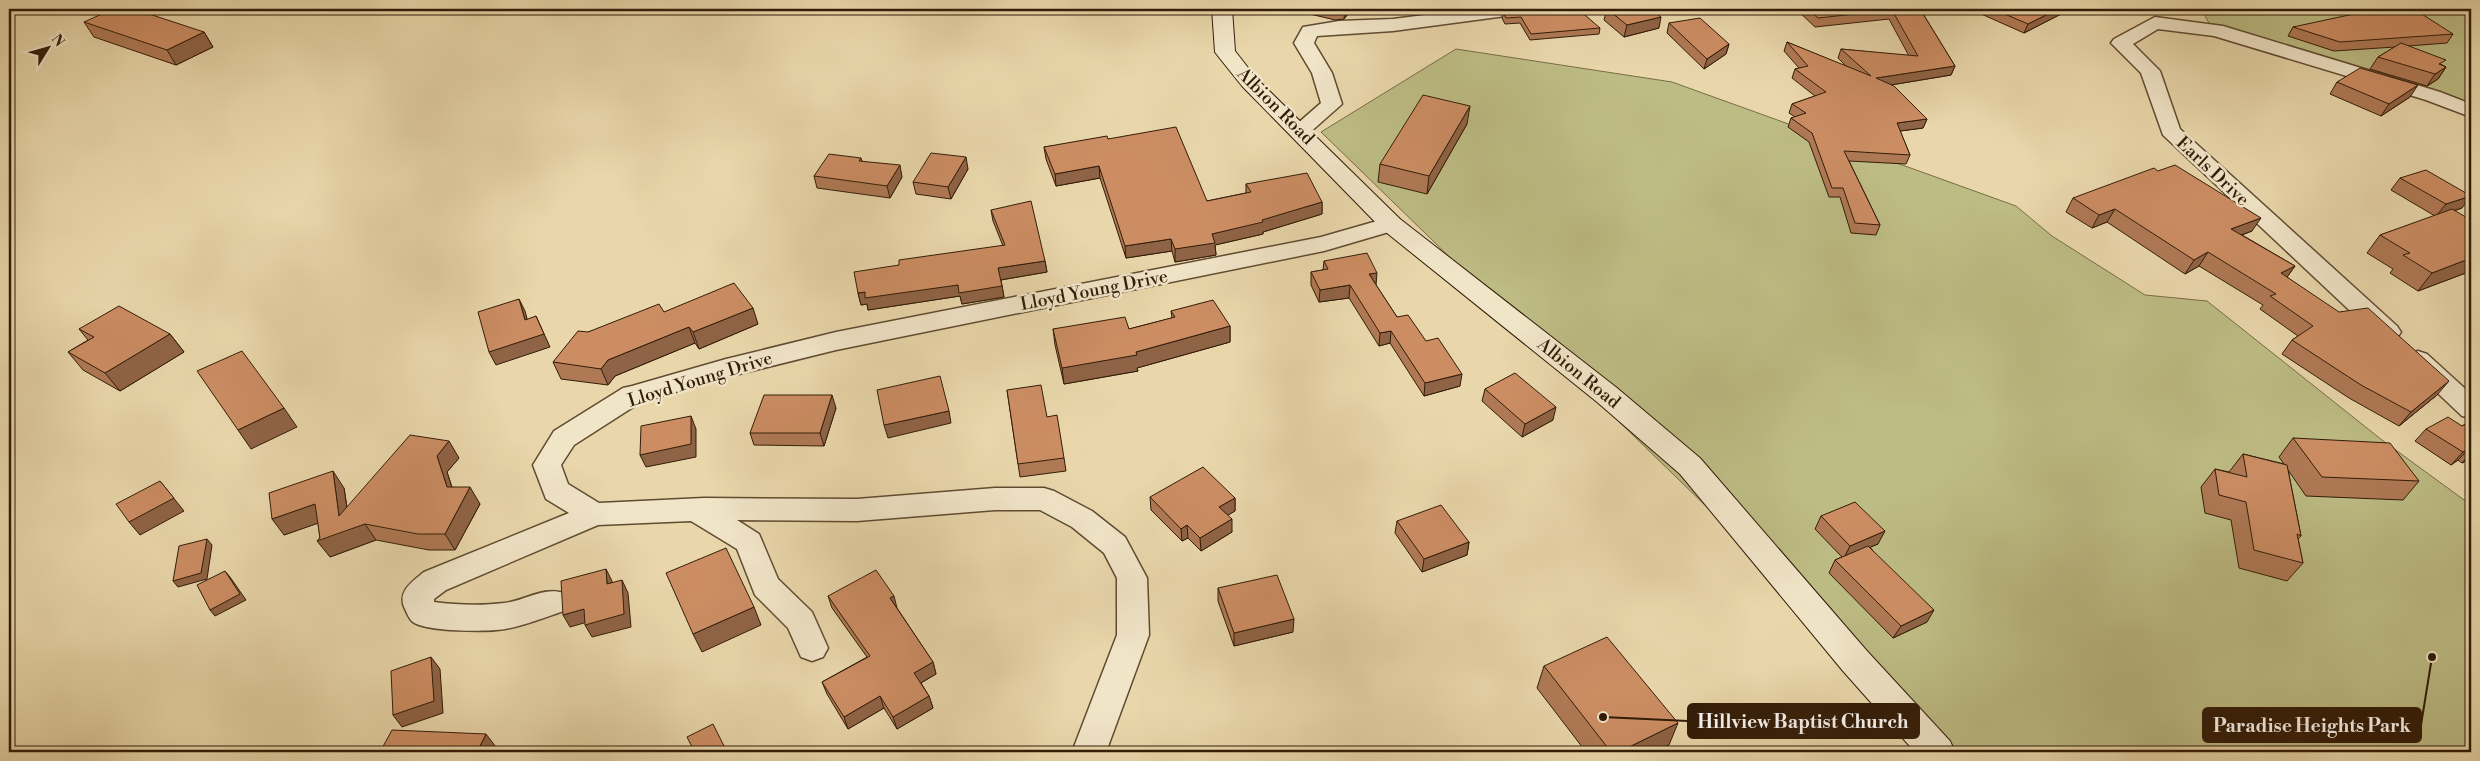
<svg xmlns="http://www.w3.org/2000/svg" width="2480" height="761" viewBox="0 0 2480 761" font-family="'Libre Bodoni',serif">
<rect width="100%" height="100%" fill="#e9d7ab"/>
<filter id="stains"><feTurbulence type="fractalNoise" baseFrequency=".004" numOctaves="4"/><feColorMatrix values="0 0 0 0 .2 0 0 0 0 .09 0 0 0 0 .02 0 0 0 .5 -.17"/></filter>
<radialGradient id="worn" r=".72"><stop offset=".6" stop-color="#630" stop-opacity="0"/><stop offset="1" stop-color="#630" stop-opacity=".3"/></radialGradient>
<g fill="#bdbc84" stroke="#786c46">
<path d="M 2201,9 L 2471,9 L 2471,112 L 2209,23 Z"/>
<path d="M 1456,49 L 1672,82 L 2016,206 L 2052,236 L 2145,295 L 2207,301 L 2382,440 L 2471,505 L 2471,752 L 1959,752 L 1321,132 Z"/>
</g>
<g fill="none" stroke-linecap="round" stroke-linejoin="round">
<defs>
<g id="street">
<path d="M 1472,9 L 1522,9 L 1520,13 L 1513,15 L 1393,31 L 1317,36 L 1314,43 L 1332,73 L 1342,104 L 1307,135 L 1300,137 L 1293,135 L 1289,131 L 1321,103 L 1312,73 L 1294,43 L 1303,27 L 1339,21 L 1393,19 Z"/>
<path d="M 2155,17 L 2223,26 L 2440,92 L 2471,104 L 2471,117 L 2426,100 L 2214,36 L 2158,29 L 2133,44 L 2160,71 L 2180,129 L 2397,326 L 2401,332 L 2397,338 L 2388,340 L 2379,338 L 2163,135 L 2141,73 L 2111,43 L 2114,39 Z"/>
<path d="M 1391,217 L 1399,219 L 1403,224 L 1399,229 L 1324,251 L 836,350 L 727,377 L 641,402 L 574,445 L 561,465 L 568,484 L 599,503 L 704,498 L 857,499 L 995,488 L 1044,488 L 1054,491 L 1092,511 L 1125,537 L 1147,578 L 1149,635 L 1106,752 L 1072,752 L 1117,635 L 1117,578 L 1104,553 L 1072,527 L 1040,510 L 995,510 L 857,521 L 737,520 L 759,534 L 778,579 L 812,612 L 828,648 L 823,657 L 812,661 L 801,657 L 788,628 L 755,595 L 737,549 L 691,521 L 598,525 L 446,590 L 434,599 L 434,602 C 457,605 481,606 504,603 C 525,601 543,586 564,593 L 568,602 L 564,611 C 545,617 524,626 505,629 C 487,632 427,632 413,622 C 409,619 407,613 405,609 C 396,592 413,581 424,572 L 569,513 L 546,499 L 533,465 L 554,431 L 623,388 L 632,386 L 726,359 L 836,332 L 1321,237 Z"/>
<path d="M 2418,351 L 2427,354 L 2471,394 L 2471,418 L 2462,416 L 2409,366 L 2405,360 L 2409,354 Z"/>
</g>
<path id="secondary" d="M 1212,9 L 1232,9 L 1235,51 L 1256,78 L 1400,219 L 1617,388 L 1700,458 L 1867,651 L 1950,741 L 1955,752 L 1915,752 L 1843,671 L 1680,474 L 1597,402 L 1382,229 L 1242,86 L 1218,56 L 1215,52 Z"/>
</defs>
<use href="#street" stroke="#604b31" stroke-width="3"/>
<use href="#secondary" stroke="#321c08" stroke-width="2"/>
<use href="#street" fill="#f1e5c8" fill-rule="evenodd"/>
<use href="#secondary" fill="#f1e5c8" fill-rule="evenodd"/>
</g>
<g fill="#af7955" stroke="#321c08">
<path d="M 1289,9 L 1352,9 L 1344,19 L 1335,20 Z"/>
<path d="M 1607,9 L 1659,28 L 1624,37 L 1604,20 Z"/>
<path d="M 1796,9 L 2082,9 L 2065,12 L 2024,33 L 1970,9 L 1922,12 L 1955,66 L 1951,75 L 1891,85 L 1927,119 L 1923,128 L 1900,131 L 1910,155 L 1906,164 L 1849,161 L 1880,225 L 1876,235 L 1851,233 L 1840,197 L 1829,197 L 1809,142 L 1788,127 L 1791,118 L 1795,117 L 1789,113 L 1792,104 L 1815,96 L 1792,78 L 1795,69 L 1799,68 L 1784,51 L 1787,42 L 1847,67 L 1838,58 L 1841,49 L 1909,56 L 1889,19 L 1815,27 Z"/>
<path d="M 1503,12 L 1600,28 L 1599,34 L 1530,40 L 1520,23 L 1505,24 L 1502,18 Z"/>
<path d="M 84,22 L 204,32 L 213,47 L 176,65 L 94,37 Z"/>
<path d="M 1669,23 L 1729,44 L 1726,54 L 1704,69 L 1667,33 Z"/>
<path d="M 2293,27 L 2453,34 L 2447,43 L 2408,46 L 2446,67 L 2438,79 L 2427,86 L 2370,69 L 2378,57 L 2395,47 L 2334,51 L 2288,36 Z"/>
<path d="M 2337,82 L 2410,97 L 2381,116 L 2330,94 Z"/>
<path d="M 1467,124 L 1427,194 L 1378,182 L 1380,164 Z"/>
<path d="M 1108,139 L 1207,201 L 1246,193 L 1246,184 L 1322,202 L 1322,214 L 1263,232 L 1263,234 L 1215,245 L 1216,255 L 1175,262 L 1172,251 L 1126,258 L 1100,178 L 1056,186 L 1046,159 L 1044,147 Z"/>
<path d="M 861,158 L 862,161 L 902,177 L 890,198 L 817,188 L 814,176 Z"/>
<path d="M 968,169 L 951,199 L 916,194 L 913,182 Z"/>
<path d="M 2400,178 L 2462,208 L 2454,211 L 2471,271 L 2418,291 L 2390,273 L 2393,269 L 2367,253 L 2380,235 L 2435,216 L 2391,190 Z"/>
<path d="M 2073,198 L 2252,231 L 2242,235 L 2295,266 L 2287,277 L 2437,395 L 2399,426 L 2349,398 L 2282,354 L 2292,340 L 2298,336 L 2260,309 L 2263,305 L 2199,266 L 2185,274 L 2107,222 L 2092,228 L 2066,212 Z"/>
<path d="M 991,210 L 1045,261 L 1047,272 L 1001,280 L 1004,297 L 962,304 L 960,296 L 868,310 L 867,304 L 861,305 L 858,293 L 899,265 L 1003,246 L 993,221 Z"/>
<path d="M 1324,261 L 1376,285 L 1397,317 L 1426,341 L 1460,386 L 1424,396 L 1390,343 L 1379,346 L 1349,298 L 1319,302 L 1311,285 L 1311,272 L 1323,270 Z"/>
<path d="M 1171,311 L 1230,326 L 1230,342 L 1137,368 L 1138,371 L 1064,384 L 1055,345 L 1053,329 L 1129,329 L 1172,318 Z"/>
<path d="M 664,312 L 758,324 L 699,349 L 695,343 L 615,376 L 608,385 L 561,379 L 553,362 L 588,332 Z"/>
<path d="M 79,329 L 170,334 L 184,352 L 120,391 L 83,370 L 68,352 L 88,340 Z"/>
<path d="M 1485,389 L 1553,420 L 1522,437 L 1482,401 Z"/>
<path d="M 1007,390 L 1064,458 L 1066,471 L 1020,477 Z"/>
<path d="M 836,408 L 824,446 L 754,445 L 750,433 Z"/>
<path d="M 2471,421 L 2471,458 L 2462,463 L 2458,460 L 2451,465 L 2415,441 L 2426,429 L 2462,426 Z"/>
<path d="M 2293,438 L 2419,481 L 2403,500 L 2306,496 L 2288,470 L 2301,536 L 2298,539 L 2303,563 L 2287,581 L 2239,568 L 2231,520 L 2205,513 L 2201,487 L 2215,469 L 2229,472 L 2243,454 L 2284,464 L 2279,457 Z"/>
<path d="M 459,458 L 447,472 L 452,487 L 480,504 L 455,550 L 429,550 L 376,540 L 330,557 L 320,538 L 318,523 L 284,535 L 344,488 L 347,507 Z"/>
<path d="M 1150,497 L 1235,498 L 1235,511 L 1227,515 L 1232,532 L 1201,551 L 1188,538 L 1182,541 L 1151,510 Z"/>
<path d="M 1821,516 L 1878,544 L 1870,547 L 1927,622 L 1893,638 L 1829,573 L 1835,560 L 1842,557 L 1815,529 Z"/>
<path d="M 1397,521 L 1469,542 L 1467,555 L 1422,572 L 1395,533 Z"/>
<path d="M 1218,588 L 1293,632 L 1234,646 L 1218,601 Z"/>
<path d="M 828,596 L 897,608 L 933,662 L 936,674 L 921,683 L 929,696 L 933,708 L 897,729 L 884,708 L 848,729 L 827,694 L 822,682 L 867,657 L 832,608 Z"/>
<path d="M 1544,666 L 1669,745 L 1655,752 L 1586,752 L 1537,688 Z"/>
</g>
<g fill="#8f6345" stroke="#321c08">
<path d="M 1345,9 L 1352,9 L 1344,19 Z"/>
<path d="M 2058,9 L 2082,9 L 2065,12 L 2024,33 L 2028,24 Z"/>
<path d="M 1661,17 L 1659,28 L 1624,37 L 1627,25 Z"/>
<path d="M 204,32 L 213,47 L 176,65 L 167,50 Z"/>
<path d="M 1729,44 L 1726,54 L 1704,69 L 1707,59 Z"/>
<path d="M 1955,66 L 1951,75 L 1872,88 L 1876,78 Z"/>
<path d="M 2446,67 L 2438,79 L 2427,86 L 2435,74 Z"/>
<path d="M 2418,85 L 2410,97 L 2381,116 L 2389,104 Z"/>
<path d="M 1470,106 L 1467,124 L 1427,194 L 1429,176 Z"/>
<path d="M 1927,119 L 1923,128 L 1893,132 L 1897,123 Z"/>
<path d="M 966,157 L 968,169 L 951,199 L 948,187 Z"/>
<path d="M 900,165 L 902,177 L 890,198 L 887,186 Z"/>
<path d="M 1099,166 L 1100,178 L 1056,186 L 1055,174 Z"/>
<path d="M 2471,196 L 2462,208 L 2436,216 L 2446,204 Z"/>
<path d="M 1322,202 L 1322,214 L 1263,232 L 1263,234 L 1215,245 L 1216,255 L 1175,262 L 1175,249 L 1212,234 Z"/>
<path d="M 2115,209 L 2107,222 L 2092,228 L 2099,215 Z"/>
<path d="M 2261,218 L 2252,231 L 2222,242 L 2231,229 Z"/>
<path d="M 1171,239 L 1172,251 L 1126,258 L 1125,246 Z"/>
<path d="M 2208,252 L 2199,266 L 2185,274 L 2194,260 Z"/>
<path d="M 2471,258 L 2471,271 L 2418,291 L 2432,273 Z"/>
<path d="M 1045,261 L 1047,272 L 1000,280 L 998,268 Z"/>
<path d="M 2295,266 L 2285,280 L 2281,273 Z"/>
<path d="M 1377,273 L 1376,285 L 1369,274 Z"/>
<path d="M 958,285 L 1002,286 L 1004,297 L 962,304 L 960,296 L 868,310 L 867,304 L 861,305 L 858,293 Z"/>
<path d="M 1350,285 L 1349,298 L 1319,302 L 1320,290 Z"/>
<path d="M 519,299 L 525,311 L 531,333 L 525,320 Z"/>
<path d="M 753,308 L 758,324 L 699,349 L 693,332 Z"/>
<path d="M 536,316 L 550,347 L 496,365 L 489,352 Z"/>
<path d="M 1230,326 L 1230,342 L 1137,368 L 1138,371 L 1064,384 L 1062,368 L 1136,352 Z"/>
<path d="M 689,327 L 695,343 L 615,376 L 608,385 L 601,369 L 608,360 Z"/>
<path d="M 1391,331 L 1390,343 L 1379,346 L 1380,333 Z"/>
<path d="M 170,334 L 184,352 L 120,391 L 105,373 Z"/>
<path d="M 1462,374 L 1460,386 L 1424,396 L 1425,383 Z"/>
<path d="M 2449,381 L 2437,395 L 2399,426 L 2411,412 Z"/>
<path d="M 832,395 L 836,408 L 824,446 L 820,433 Z"/>
<path d="M 1556,407 L 1553,420 L 1522,437 L 1525,424 Z"/>
<path d="M 284,408 L 297,427 L 251,449 L 238,430 Z"/>
<path d="M 949,411 L 951,423 L 888,438 L 884,425 Z"/>
<path d="M 691,416 L 696,429 L 696,457 L 646,467 L 640,455 Z"/>
<path d="M 449,441 L 459,458 L 447,472 L 457,504 L 447,487 L 437,456 Z"/>
<path d="M 2470,448 L 2458,460 L 2451,465 L 2463,452 Z"/>
<path d="M 2471,453 L 2471,458 L 2462,463 Z"/>
<path d="M 333,471 L 344,488 L 350,529 L 365,524 L 376,540 L 330,557 L 317,541 L 339,516 Z"/>
<path d="M 160,481 L 184,511 L 140,535 L 129,522 Z"/>
<path d="M 470,487 L 480,504 L 455,550 L 445,534 Z"/>
<path d="M 1235,498 L 1235,511 L 1220,520 L 1219,507 Z"/>
<path d="M 315,504 L 327,520 L 284,535 L 272,519 Z"/>
<path d="M 1232,519 L 1232,532 L 1201,551 L 1200,538 Z"/>
<path d="M 1187,525 L 1188,538 L 1182,541 L 1181,529 Z"/>
<path d="M 1885,531 L 1878,544 L 1844,558 L 1850,546 Z"/>
<path d="M 207,539 L 212,545 L 207,579 L 178,587 L 173,581 Z"/>
<path d="M 1469,542 L 1467,555 L 1422,572 L 1424,559 Z"/>
<path d="M 9,545 L 12,548 L 9,550 Z"/>
<path d="M 606,569 L 612,581 L 613,596 L 607,584 Z"/>
<path d="M 225,571 L 230,577 L 246,600 L 215,616 L 210,610 Z"/>
<path d="M 622,580 L 628,593 L 631,627 L 592,637 L 585,625 Z"/>
<path d="M 894,596 L 897,608 L 890,598 Z"/>
<path d="M 754,607 L 761,625 L 702,652 L 693,634 Z"/>
<path d="M 584,609 L 591,621 L 570,627 L 563,615 Z"/>
<path d="M 1934,610 L 1927,622 L 1893,638 L 1901,626 Z"/>
<path d="M 1294,619 L 1293,632 L 1234,646 L 1234,633 Z"/>
<path d="M 431,657 L 440,669 L 443,713 L 402,727 L 393,715 Z"/>
<path d="M 933,662 L 936,674 L 917,685 L 914,673 Z"/>
<path d="M 880,696 L 884,708 L 848,729 L 844,717 Z"/>
<path d="M 929,696 L 933,708 L 897,729 L 893,717 Z"/>
<path d="M 1678,723 L 1669,745 L 1655,752 L 1619,752 Z"/>
<path d="M 486,734 L 499,751 L 498,752 L 477,752 Z"/>
</g>
<g fill="#cc8d63" stroke="#321c08">
<path d="M 113,9 L 134,9 L 204,32 L 167,50 L 84,22 Z"/>
<path d="M 1522,9 L 1578,9 L 1600,28 L 1531,34 L 1521,17 L 1506,18 L 1503,12 Z"/>
<path d="M 1607,9 L 1651,9 L 1661,17 L 1627,25 Z"/>
<path d="M 1808,9 L 1920,9 L 1955,66 L 1876,78 L 1894,86 L 1927,119 L 1897,123 L 1910,155 L 1844,151 L 1880,225 L 1855,223 L 1843,188 L 1832,188 L 1812,133 L 1791,118 L 1806,113 L 1792,104 L 1826,92 L 1795,69 L 1808,66 L 1787,42 L 1871,76 L 1841,49 L 1918,56 L 1892,10 L 1818,18 Z"/>
<path d="M 1993,9 L 2058,9 L 2028,24 Z"/>
<path d="M 2377,9 L 2414,9 L 2453,34 L 2340,42 L 2293,27 Z"/>
<path d="M 1700,18 L 1729,44 L 1707,59 L 1669,23 Z"/>
<path d="M 2401,43 L 2446,60 L 2439,64 L 2446,67 L 2435,74 L 2378,57 Z"/>
<path d="M 2360,68 L 2418,85 L 2389,104 L 2337,82 Z"/>
<path d="M 1423,95 L 1470,106 L 1429,176 L 1380,164 Z"/>
<path d="M 1176,127 L 1207,201 L 1251,192 L 1246,184 L 1307,173 L 1322,202 L 1262,220 L 1263,222 L 1212,234 L 1215,243 L 1175,249 L 1171,239 L 1125,246 L 1099,166 L 1055,174 L 1044,147 L 1107,136 L 1108,139 Z"/>
<path d="M 931,153 L 966,157 L 948,187 L 913,182 Z"/>
<path d="M 829,154 L 861,158 L 859,161 L 900,165 L 887,186 L 814,176 Z"/>
<path d="M 2175,165 L 2261,218 L 2231,229 L 2295,266 L 2281,273 L 2339,312 L 2368,308 L 2449,381 L 2411,412 L 2361,385 L 2292,340 L 2313,326 L 2270,296 L 2276,294 L 2208,252 L 2194,260 L 2115,209 L 2099,215 L 2073,198 L 2154,168 L 2158,171 Z"/>
<path d="M 2426,170 L 2471,196 L 2446,204 L 2400,178 Z"/>
<path d="M 1031,201 L 1045,261 L 998,268 L 1002,286 L 959,293 L 958,285 L 865,298 L 865,292 L 858,293 L 854,272 L 899,265 L 899,260 L 1005,245 L 991,210 Z"/>
<path d="M 2452,209 L 2471,220 L 2471,258 L 2432,273 L 2403,255 L 2410,253 L 2380,235 Z"/>
<path d="M 1367,253 L 1377,273 L 1369,274 L 1397,317 L 1408,315 L 1426,341 L 1438,338 L 1462,374 L 1425,383 L 1391,331 L 1380,333 L 1350,285 L 1320,290 L 1311,272 L 1328,269 L 1324,261 Z"/>
<path d="M 734,283 L 753,308 L 693,332 L 689,327 L 608,360 L 601,369 L 553,362 L 578,331 L 588,332 L 659,304 L 664,312 Z"/>
<path d="M 519,299 L 525,320 L 536,316 L 544,334 L 489,352 L 478,312 Z"/>
<path d="M 1213,300 L 1230,326 L 1136,352 L 1137,355 L 1062,368 L 1053,329 L 1125,317 L 1129,329 L 1175,317 L 1171,311 Z"/>
<path d="M 119,306 L 170,334 L 105,373 L 68,352 L 94,337 L 79,329 Z"/>
<path d="M 242,351 L 284,408 L 238,430 L 197,371 Z"/>
<path d="M 1515,373 L 1556,407 L 1525,424 L 1485,389 Z"/>
<path d="M 940,376 L 949,411 L 884,425 L 877,390 Z"/>
<path d="M 1041,385 L 1047,417 L 1057,415 L 1064,458 L 1018,464 L 1007,390 Z"/>
<path d="M 764,395 L 832,395 L 820,433 L 750,433 Z"/>
<path d="M 691,416 L 691,444 L 640,455 L 641,426 Z"/>
<path d="M 2448,417 L 2462,426 L 2471,421 L 2471,448 L 2470,448 L 2463,452 L 2426,429 Z"/>
<path d="M 410,435 L 449,441 L 437,456 L 447,487 L 470,487 L 445,534 L 418,534 L 365,524 L 317,541 L 320,538 L 315,504 L 272,519 L 269,493 L 333,471 L 339,516 Z"/>
<path d="M 2293,438 L 2390,443 L 2419,481 L 2322,477 Z"/>
<path d="M 2243,454 L 2287,465 L 2301,536 L 2297,534 L 2303,563 L 2254,550 L 2246,502 L 2219,495 L 2215,469 L 2247,477 Z"/>
<path d="M 1203,467 L 1235,498 L 1219,507 L 1232,519 L 1200,538 L 1187,525 L 1181,529 L 1150,497 Z"/>
<path d="M 160,481 L 174,498 L 129,522 L 116,504 Z"/>
<path d="M 1855,502 L 1885,531 L 1850,546 L 1821,516 Z"/>
<path d="M 1441,505 L 1469,542 L 1424,559 L 1397,521 Z"/>
<path d="M 207,539 L 201,573 L 173,581 L 179,546 Z"/>
<path d="M 1868,546 L 1934,610 L 1901,626 L 1835,560 Z"/>
<path d="M 726,548 L 754,607 L 693,634 L 666,573 Z"/>
<path d="M 606,569 L 607,584 L 622,580 L 624,614 L 585,625 L 584,609 L 563,615 L 561,581 Z"/>
<path d="M 876,570 L 894,596 L 890,598 L 933,662 L 914,673 L 929,696 L 893,717 L 880,696 L 844,717 L 822,682 L 870,656 L 828,596 Z"/>
<path d="M 225,571 L 240,594 L 210,610 L 197,585 Z"/>
<path d="M 1277,575 L 1294,619 L 1234,633 L 1218,588 Z"/>
<path d="M 1607,637 L 1678,723 L 1619,752 L 1611,752 L 1544,666 Z"/>
<path d="M 431,657 L 434,701 L 393,715 L 391,671 Z"/>
<path d="M 713,724 L 727,752 L 688,752 L 693,749 L 687,737 Z"/>
<path d="M 392,730 L 486,734 L 477,752 L 380,752 Z"/>
</g>
<g text-anchor="middle" stroke-width="5" stroke-linejoin="round" paint-order="stroke">
<g font-size="18" fill="#321c08" stroke="#f1e5c8">
<text transform="translate(1276 106) rotate(45)" y="6">Albion Road</text>
<text transform="translate(2213 171) rotate(43)" y="6">Earls Drive</text>
<text transform="translate(1094 290) rotate(-11)" y="6">Lloyd Young Drive</text>
<text transform="translate(1579 373) rotate(39)" y="6">Albion Road</text>
<text transform="translate(700 379) rotate(-17)" y="6">Lloyd Young Drive</text>
</g>
</g>
<path fill="none" stroke="#321c08" stroke-width="2" d="M1603 717L1688 721M2432 657L2421 725"/>
<g fill="#321c08" stroke="#f1e5c8" stroke-width="2">
<circle cx="1603" cy="717" r="5"/>
<circle cx="2432" cy="657" r="5"/>
</g>
<g fill="#321c08" stroke="#321c08" stroke-width="2">
<rect x="1688" y="704" width="231" height="34" rx="5"/>
<rect x="2203" y="708" width="218" height="34" rx="5"/>
</g>
<g font-size="19" text-anchor="middle" font-weight="bold" fill="#fff">
<text x="1803" y="728">Hillview Baptist Church</text>
<text x="2312" y="732">Paradise Heights Park</text>
</g>
<rect width="2480" height="761" fill="none" stroke="#e9d7ab" stroke-width="30"/>
<rect x="10" y="10" width="2460" height="741" fill="none" stroke="#321c08" stroke-width="2.5"/>
<rect x="15" y="15" width="2450" height="731" fill="none" stroke="#321c08"/>
<g transform="translate(48 48) rotate(53)" stroke="#f1e5c8" stroke-width="4" paint-order="stroke">
<path d="M0-4L9 19L0 12L-9 19Z" fill="#321c08"/>
<text y="-8" font-size="14" font-weight="bold" text-anchor="middle" fill="#321c08">N</text>
</g>
<rect width="100%" height="100%" filter="url(#stains)"/>
<rect width="100%" height="100%" fill="url(#worn)"/>
</svg>
